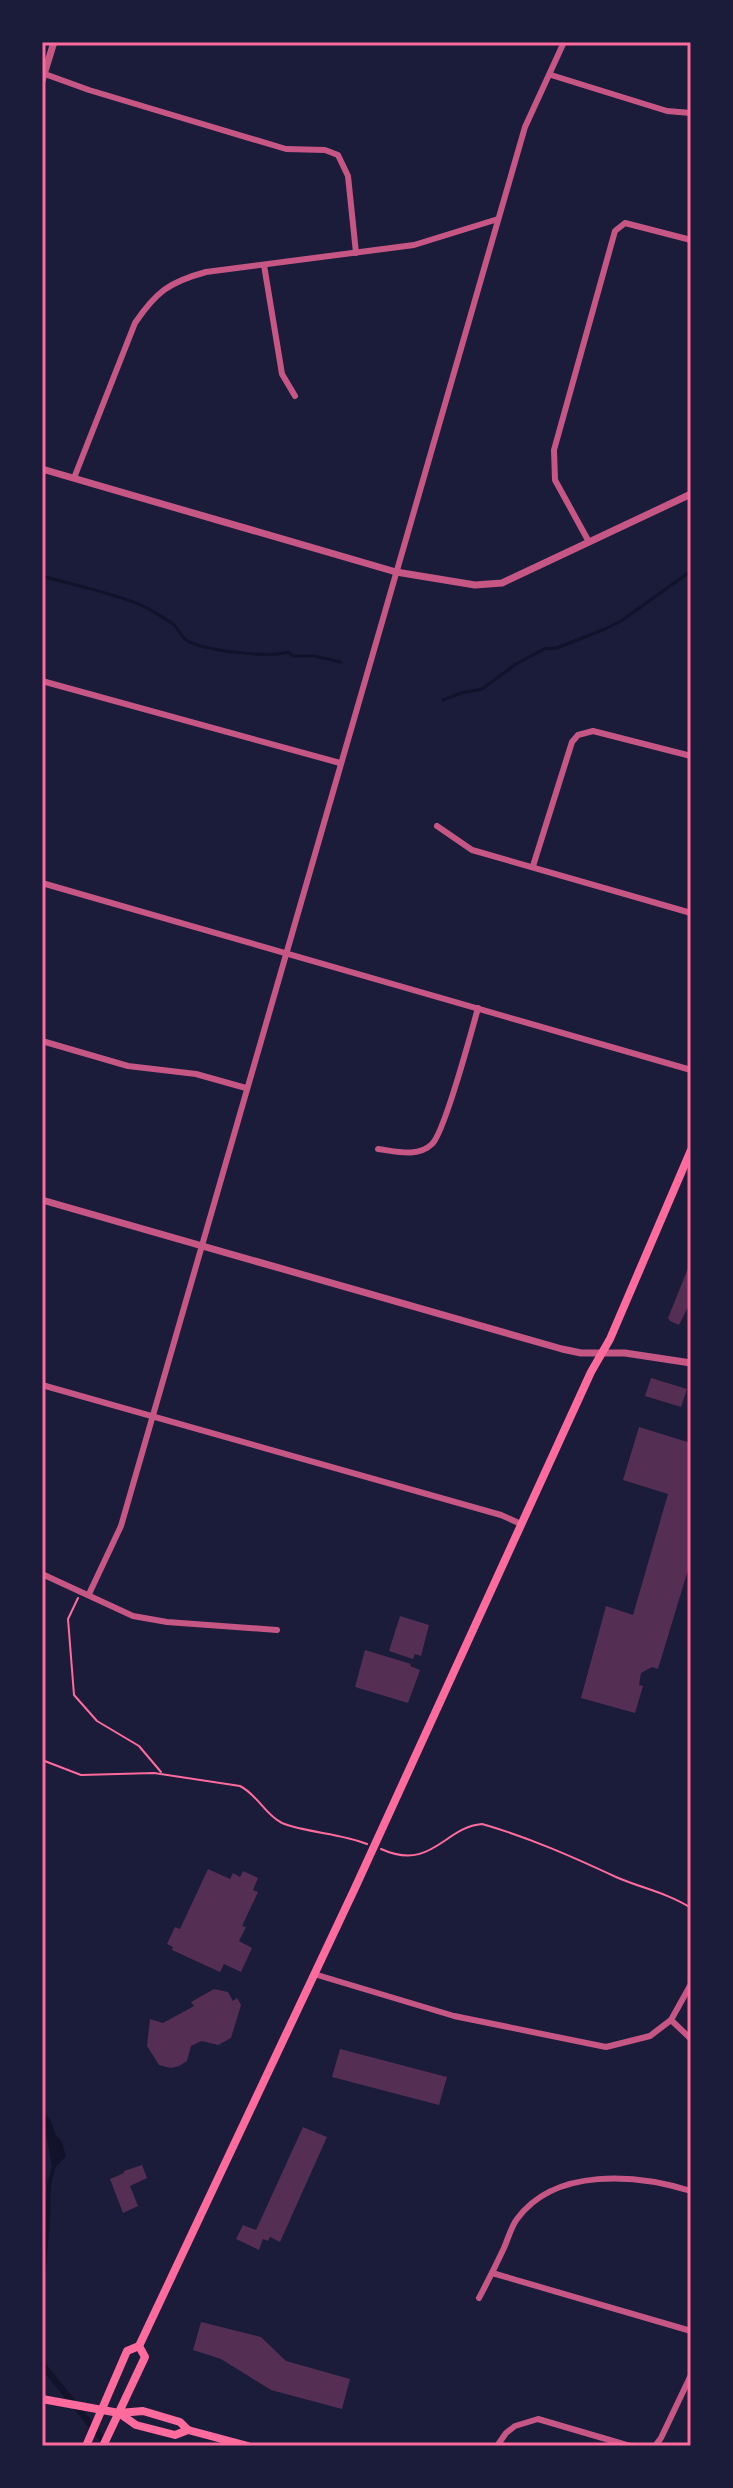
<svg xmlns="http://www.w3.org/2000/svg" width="733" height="2488" viewBox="0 0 733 2488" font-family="'Space Grotesk',sans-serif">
<rect width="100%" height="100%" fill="#1b1b3a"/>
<g fill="#12122b">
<path d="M 42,2109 L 51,2121 L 56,2136 L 61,2140 L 66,2156 L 55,2168 L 51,2185 L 50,2221 L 42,2312 L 47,2184 L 52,2167 Z"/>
<path d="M 42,2359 L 112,2446 L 104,2446 L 42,2370 Z"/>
</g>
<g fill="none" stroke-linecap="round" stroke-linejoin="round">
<g stroke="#12122b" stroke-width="3">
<path d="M 42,576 C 73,585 114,593 143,606 C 149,609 170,621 174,625 C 179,630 181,636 186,640 C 204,651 268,658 288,652 L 293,656 L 314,656 L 341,662"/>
<path d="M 443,700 L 461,693 L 482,689 L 516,664 L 544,649 L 557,648 L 605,629 L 621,621 L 691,571"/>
</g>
</g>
<g fill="#542f53">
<path d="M 691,1261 L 691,1301 L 679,1325 L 670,1321 L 668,1318 Z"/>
<path d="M 651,1378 L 687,1389 L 681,1407 L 645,1396 Z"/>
<path d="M 639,1427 L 691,1443 L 691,1560 L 658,1669 L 652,1667 L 641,1673 L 639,1685 L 643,1686 L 635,1713 L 581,1698 L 606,1606 L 633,1615 L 668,1494 L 623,1480 Z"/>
<path d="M 400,1616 L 429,1625 L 421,1656 L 415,1654 L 413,1659 L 389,1651 Z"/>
<path d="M 365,1650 L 411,1664 L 410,1666 L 420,1670 L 408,1703 L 355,1687 Z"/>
<path d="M 208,1869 L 230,1879 L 233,1873 L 240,1877 L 243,1871 L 258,1878 L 253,1890 L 258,1892 L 242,1926 L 246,1927 L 239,1941 L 252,1948 L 241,1972 L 224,1964 L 220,1972 L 172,1950 L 173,1947 L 167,1944 L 175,1927 L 180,1929 Z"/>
<path d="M 214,1989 L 228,1992 L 233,2001 L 237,1998 L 241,2005 L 231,2038 L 218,2045 L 202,2041 L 197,2043 L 191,2046 L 187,2061 L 179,2066 L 171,2068 L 159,2065 L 147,2046 L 150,2019 L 163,2023 L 194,2006 L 191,2002 Z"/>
<path d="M 340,2049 L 447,2077 L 439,2105 L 332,2077 Z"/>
<path d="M 303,2127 L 327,2137 L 280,2242 L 270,2237 L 268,2241 L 263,2239 L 259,2250 L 236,2239 L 243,2225 L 256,2230 Z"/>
<path d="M 142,2165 L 147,2178 L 130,2186 L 138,2206 L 123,2213 L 110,2179 L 124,2173 L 124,2171 Z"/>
<path d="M 201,2322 L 261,2337 L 286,2361 L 350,2379 L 342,2409 L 271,2390 L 221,2359 L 193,2350 Z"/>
</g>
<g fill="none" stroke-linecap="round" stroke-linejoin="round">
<g stroke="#ff6b9d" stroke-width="2">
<path d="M 78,1598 L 68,1619 L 74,1695 L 97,1721 L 139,1746 L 161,1772"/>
<path d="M 42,1760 L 81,1775 L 154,1773 L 240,1786 C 258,1795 265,1815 282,1823 C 307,1833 340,1833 367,1844"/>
<path d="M 381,1849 C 432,1872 444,1827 482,1824 C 528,1837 573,1857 616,1877 C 641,1888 668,1893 691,1908"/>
</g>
<g stroke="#c65784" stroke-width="6">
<path d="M 42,73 L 89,90 L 286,149 L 325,150 L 338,155 L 348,176 L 356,253"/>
<path d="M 551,75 L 667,111 L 691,113"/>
<path d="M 264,265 L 282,374 L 295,396"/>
<path d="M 691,400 L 691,405"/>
<path d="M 74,478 L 135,323 C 156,292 169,282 206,272 L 414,245 L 498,219"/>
<path d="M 589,542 L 555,480 L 554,450 L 615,231 L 625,223 L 691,240"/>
<path d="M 42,681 L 340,763"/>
<path d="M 437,826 L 472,850 L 691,913"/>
<path d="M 533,866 L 572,742 L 578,735 L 593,731 L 691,756"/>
<path d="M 42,883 L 691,1070"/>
<path d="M 42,1041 L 128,1066 L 196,1074 L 246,1088"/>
<path d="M 378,1149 C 395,1151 418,1158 432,1144 C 444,1133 472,1030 478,1008"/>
<path d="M 42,1385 L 501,1515 L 521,1524"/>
<path d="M 42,1574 L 133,1616 L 167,1622 L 277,1630"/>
<path d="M 89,1594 L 121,1526 L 525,127 L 564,42"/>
<path d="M 314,1974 L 454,2016 L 606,2047 L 650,2036 L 671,2020 L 691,1984"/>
<path d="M 671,2020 L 691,2039"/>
<path d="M 492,2273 L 691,2331"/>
<path d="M 479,2298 C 488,2281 496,2265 504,2248 C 508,2239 511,2227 517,2219 C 555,2167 637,2174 691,2191"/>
<path d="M 497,2446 L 506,2433 L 515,2426 L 538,2419 L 630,2446"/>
<path d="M 655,2446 L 661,2438 L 691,2375"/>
</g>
<g stroke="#c65784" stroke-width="7">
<path d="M 42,81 L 54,42"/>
<path d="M 42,469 L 396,572 L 475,585 L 502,583 L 691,494"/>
<path d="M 42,1200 L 562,1349 L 581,1353 L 625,1353 L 691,1363"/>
</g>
<g stroke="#ff6b9d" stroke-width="8">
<path d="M 42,2399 L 119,2413 L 143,2411 L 180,2422 L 188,2430 L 248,2446"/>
<path d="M 119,2413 L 136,2425 L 175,2435 L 188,2430"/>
<path d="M 86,2446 L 127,2351 L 139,2346 L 355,1888 L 591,1372 L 610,1339 L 691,1150"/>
<path d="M 103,2446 L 145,2357 L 139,2346"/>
</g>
</g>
<rect width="733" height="2488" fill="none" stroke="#1b1b3a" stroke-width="88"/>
<rect x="44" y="44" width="645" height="2400" fill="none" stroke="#ff6b9d" stroke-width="3"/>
</svg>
